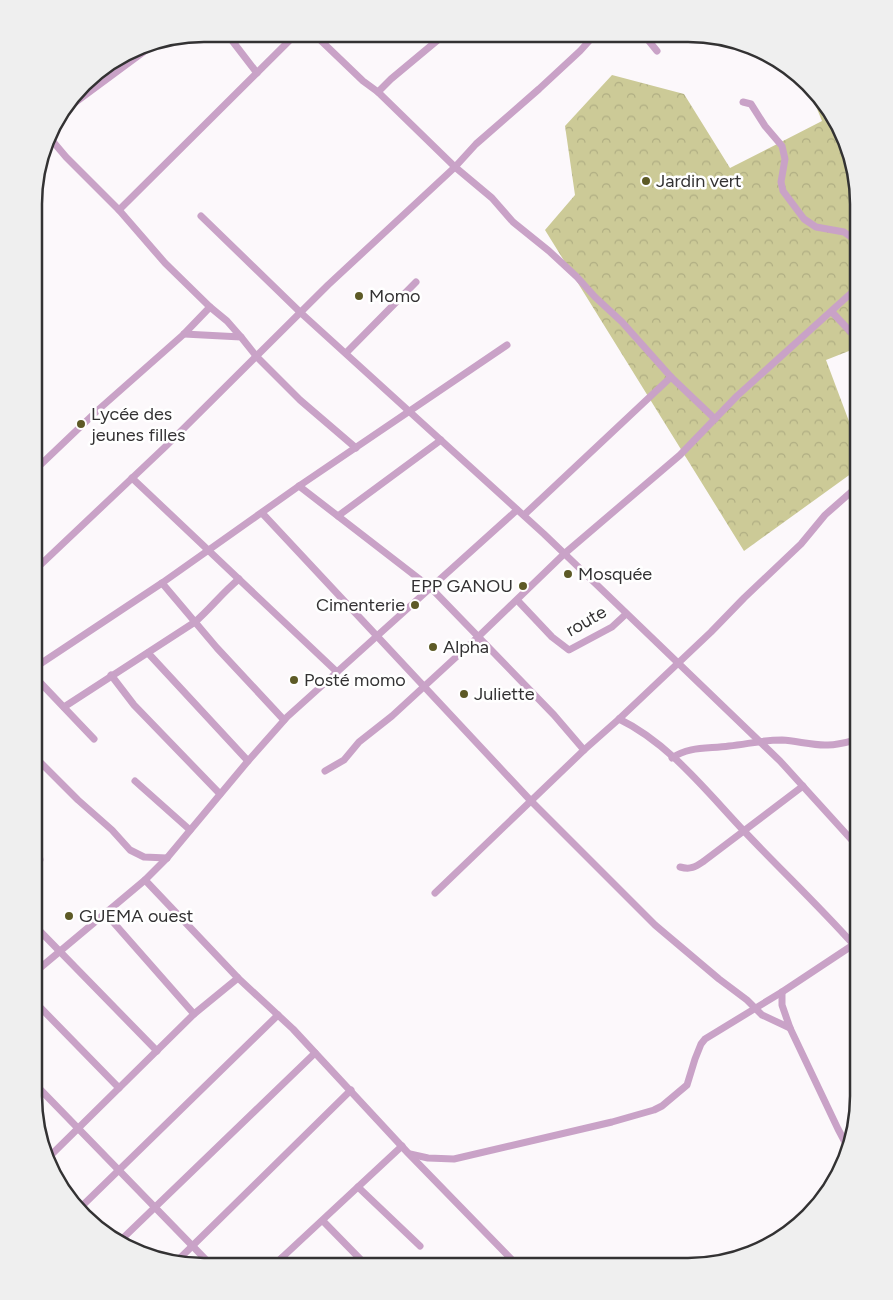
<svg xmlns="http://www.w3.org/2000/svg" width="893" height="1300" viewBox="0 0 893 1300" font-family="Figtree,sans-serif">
<defs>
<pattern id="forest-crowns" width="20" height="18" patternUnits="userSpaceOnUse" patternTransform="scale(1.25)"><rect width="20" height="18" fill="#ccca97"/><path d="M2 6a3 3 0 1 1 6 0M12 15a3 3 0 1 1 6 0" fill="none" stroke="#b0ae83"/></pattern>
</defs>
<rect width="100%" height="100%" fill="#fcf8fb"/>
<path fill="url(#forest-crowns)" d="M 612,75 L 684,94 L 730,168 L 822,121 L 809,89 L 842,129 L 859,204 L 859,347 L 826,360 L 859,448 L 859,468 L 744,551 L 545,230 L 575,195 L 565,126 Z"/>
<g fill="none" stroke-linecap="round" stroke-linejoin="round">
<g stroke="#c9a2c7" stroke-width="7">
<path d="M 227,34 L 257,73"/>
<path d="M 314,34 L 363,81 L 378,92 L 455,167 L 492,198 L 513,222 L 549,251 L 577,277 L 595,297 L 622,322 L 671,377 L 715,419"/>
<path d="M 644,35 L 657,51"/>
<path d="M 378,92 L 391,79 L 445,34"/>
<path d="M 743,102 L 751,104 L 765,126 L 782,146 L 785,159 L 781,182 L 783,191 L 804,219 L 816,227 L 844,232 L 859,243"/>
<path d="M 61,113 L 157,42"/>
<path d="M 50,138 L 66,157 L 119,210"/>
<path d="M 201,216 L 301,313 L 544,534 L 780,761 L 859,848"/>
<path d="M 832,312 L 859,341"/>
<path d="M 184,334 L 241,337 L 257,357 L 300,400 L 356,448"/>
<path d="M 241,337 L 227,321 L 210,307 L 165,263 L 119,210 L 296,34"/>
<path d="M 346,353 L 416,282"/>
<path d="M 35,470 L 98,410 L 184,334 L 210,307"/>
<path d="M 132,478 L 337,672"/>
<path d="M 299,486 L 431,588 L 554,715 L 584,750"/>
<path d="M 262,513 L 531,801 L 655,925 L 719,979 L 747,1000 L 762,1015 L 790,1028"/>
<path d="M 524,515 L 671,377"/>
<path d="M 338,516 L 441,440"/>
<path d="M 35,570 L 165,447 L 328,285 L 455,167 L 476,144 L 539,89 L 580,51 L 590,40 L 598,35"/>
<path d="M 162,583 L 217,648 L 284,720"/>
<path d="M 519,602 L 552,637 L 569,650 L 612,627 L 626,614"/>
<path d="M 148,653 L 248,761"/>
<path d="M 34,668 L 162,583 L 299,486 L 507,345"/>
<path d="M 111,675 L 134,705 L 220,794"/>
<path d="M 34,676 L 94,739"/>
<path d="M 64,707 L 195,622 C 211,608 223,592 239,579"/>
<path d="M 619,719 C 669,743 707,792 744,831 C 780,869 818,905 853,944"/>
<path d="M 34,756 L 78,800 L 112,830 L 130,850 L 144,857 L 167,858"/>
<path d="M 672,758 C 689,746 709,749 729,746 C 748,744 762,740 782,740 C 797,741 811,745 825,745 C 837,746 848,742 859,739"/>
<path d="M 325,771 L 344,760 L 359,742 L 392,716 L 479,636 L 564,554 L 680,455 L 737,396 L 859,286"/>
<path d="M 135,781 L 190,830"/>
<path d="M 34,865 L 40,860 L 39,855 L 34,850"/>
<path d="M 680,867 C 691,870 695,867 704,861 L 803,786"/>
<path d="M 145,880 L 238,978 L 293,1029 L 408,1153 L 518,1266"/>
<path d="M 435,893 L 584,750 L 619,719 L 711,632 L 744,598 L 801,544 L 825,515 L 859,485"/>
<path d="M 106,914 L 194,1014"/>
<path d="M 34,925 L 157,1051"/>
<path d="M 34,973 L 145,880 L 167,858 L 248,761 L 287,717 L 517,510"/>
<path d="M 782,992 L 782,1005 L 790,1028 L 838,1129 L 846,1144"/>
<path d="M 34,1001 L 119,1088"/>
<path d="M 34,1083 L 211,1265"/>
<path d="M 410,1154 L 428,1158 L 454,1159 L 612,1122 L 654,1110 L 662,1106 L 687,1085 L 695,1059 L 701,1044 L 705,1039 L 782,992 L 859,941"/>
<path d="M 48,1158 L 194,1014 L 238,978"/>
<path d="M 358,1187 L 420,1246"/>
<path d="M 81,1207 L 278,1015"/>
<path d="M 323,1221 L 366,1265"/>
<path d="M 121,1240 L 315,1053"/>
<path d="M 282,1258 L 289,1265"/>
<path d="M 176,1262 L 351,1090"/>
<path d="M 274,1265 L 402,1146"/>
</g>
</g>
<g fill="#5d5a26" stroke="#fff" stroke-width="2">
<circle cx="646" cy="181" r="5"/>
<circle cx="359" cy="296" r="5"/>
<circle cx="81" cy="424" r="5"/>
<circle cx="568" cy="574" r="5"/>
<circle cx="523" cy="586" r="5"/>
<circle cx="415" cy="605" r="5"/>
<circle cx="433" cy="647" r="5"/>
<circle cx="294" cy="680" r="5"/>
<circle cx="464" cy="694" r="5"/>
<circle cx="69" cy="916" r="5"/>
</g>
<g text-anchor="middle" stroke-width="5" stroke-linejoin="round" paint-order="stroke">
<g font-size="18" fill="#333233" stroke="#fff" text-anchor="start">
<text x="656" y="187">Jardin vert</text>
<text x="369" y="302">Momo</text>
<text x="91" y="420">Lycée des<tspan x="91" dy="21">jeunes filles</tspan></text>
<text x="578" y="580">Mosquée</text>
<text x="513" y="592" text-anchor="end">EPP GANOU</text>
<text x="405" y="611" text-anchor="end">Cimenterie</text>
<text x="443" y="653">Alpha</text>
<text x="304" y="686">Posté momo</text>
<text x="474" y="700">Juliette</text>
<text x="79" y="922">GUEMA ouest</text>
</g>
<g font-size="18" fill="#333233" stroke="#fff">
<text transform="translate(586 621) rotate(-30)" y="6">route</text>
</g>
</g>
<path d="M0 0H893V1300H0ZM204 42H688A162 162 0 0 1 850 204V1096A162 162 0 0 1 688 1258H204A162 162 0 0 1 42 1096V204A162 162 0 0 1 204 42Z" fill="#efefef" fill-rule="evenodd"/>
<path fill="none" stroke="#333233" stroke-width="2.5" d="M204 42H688A162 162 0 0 1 850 204V1096A162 162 0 0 1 688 1258H204A162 162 0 0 1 42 1096V204A162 162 0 0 1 204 42Z"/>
</svg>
